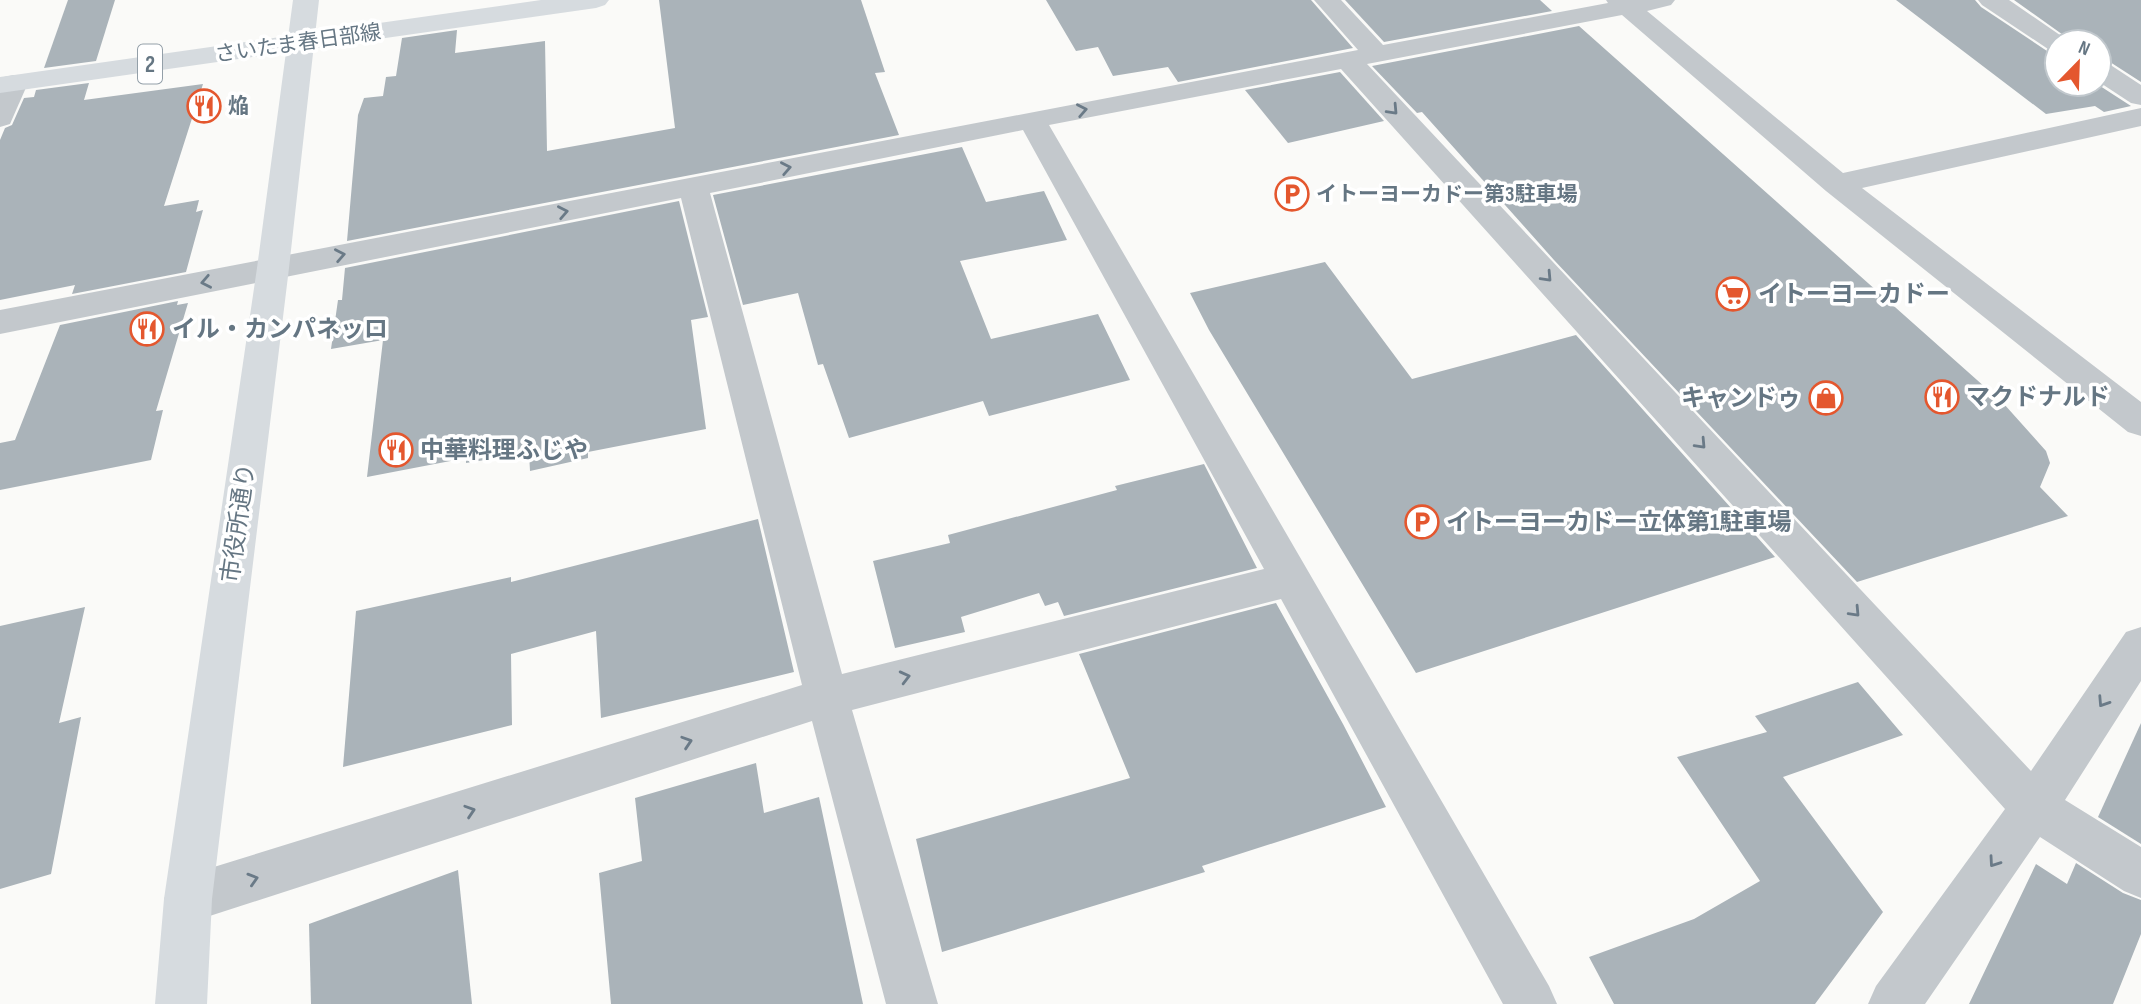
<svg xmlns="http://www.w3.org/2000/svg" width="2141" height="1004" viewBox="0 0 2141 1004" font-family="'Sofia Sans Condensed','Noto Sans JP',sans-serif">
<rect width="100%" height="100%" fill="#fafaf8"/>
<g fill="#aab3b9">
<path d="M 68,0 L 115,0 L 96,61 L 44,68 Z"/>
<path d="M 659,0 L 861,0 L 885,72 L 875,73 L 899,135 L 347,241 L 358,115 L 364,98 L 383,96 L 386,77 L 396,76 L 402,38 L 457,30 L 455,53 L 545,41 L 547,151 L 675,128 Z"/>
<path d="M 1046,0 L 1311,0 L 1353,48 L 1178,82 L 1168,67 L 1113,76 L 1098,47 L 1076,51 Z"/>
<path d="M 1345,0 L 1540,0 L 1552,11 L 1384,42 Z"/>
<path d="M 1896,0 L 1975,0 L 1981,7 L 2047,51 L 2057,53 L 2057,84 L 2097,84 L 2131,106 L 2104,112 L 2095,106 L 2046,114 Z"/>
<path d="M 2014,0 L 2141,0 L 2141,82 L 2110,62 L 2099,60 L 2099,42 L 2073,42 Z"/>
<path d="M 1579,26 L 2004,404 L 2046,451 L 2050,463 L 2040,487 L 2068,516 L 1857,582 L 1554,260 L 1422,112 L 1417,113 L 1372,66 Z"/>
<path d="M 1340,72 L 1384,121 L 1288,143 L 1245,90 Z"/>
<path d="M 89,83 L 84,100 L 203,84 L 164,206 L 199,200 L 196,212 L 203,210 L 186,272 L 72,294 L 75,285 L 0,300 L 0,140 L 5,128 L 12,125 L 24,98 L 34,97 L 36,90 Z"/>
<path d="M 962,147 L 986,202 L 1044,191 L 1067,240 L 960,261 L 991,339 L 1098,314 L 1130,380 L 989,416 L 983,401 L 849,438 L 823,364 L 818,365 L 798,293 L 743,305 L 713,195 Z"/>
<path d="M 679,201 L 708,317 L 691,320 L 706,429 L 588,452 L 588,458 L 530,471 L 529,453 L 466,463 L 466,458 L 367,477 L 383,340 L 331,349 L 338,300 L 342,300 L 345,268 Z"/>
<path d="M 1325,262 L 1412,379 L 1576,335 L 1775,557 L 1416,673 L 1209,330 L 1190,293 Z"/>
<path d="M 178,301 L 177,305 L 188,303 L 156,411 L 163,410 L 151,460 L 0,490 L 0,443 L 15,440 L 60,325 Z"/>
<path d="M 1204,464 L 1257,568 L 1064,616 L 1058,602 L 1045,606 L 1039,593 L 961,617 L 965,632 L 895,648 L 873,561 L 950,543 L 948,535 L 1117,490 L 1115,486 Z"/>
<path d="M 758,519 L 794,672 L 601,718 L 596,631 L 511,654 L 512,725 L 343,767 L 356,611 L 511,577 L 511,582 Z"/>
<path d="M 1276,603 L 1343,724 L 1386,807 L 1202,866 L 1205,872 L 942,952 L 916,839 L 1130,778 L 1079,654 Z"/>
<path d="M 85,607 L 59,723 L 81,717 L 51,874 L 0,889 L 0,626 Z"/>
<path d="M 1858,682 L 1903,735 L 1783,777 L 1883,912 L 1815,1004 L 1614,1004 L 1589,957 L 1694,919 L 1760,881 L 1677,757 L 1767,732 L 1755,716 Z"/>
<path d="M 2141,723 L 2141,844 L 2098,817 Z"/>
<path d="M 756,763 L 764,813 L 819,797 L 863,1004 L 611,1004 L 599,873 L 642,861 L 635,798 Z"/>
<path d="M 2076,863 L 2123,893 L 2141,900 L 2141,934 L 2113,1004 L 1969,1004 L 2036,864 L 2067,884 Z"/>
<path d="M 458,870 L 472,1004 L 311,1004 L 309,924 Z"/>
</g>
<g fill="none" stroke-linecap="round" stroke-linejoin="round">
<g fill="#c3c8cc" fill-rule="evenodd">
<path d="M 1314,0 L 1341,0 L 1383,45 L 1608,3 L 1606,0 L 1675,0 L 1671,5 L 1647,11 L 1843,173 L 2141,108 L 2141,126 L 1862,188 L 2141,402 L 2141,436 L 2128,432 L 1826,191 L 1622,15 L 1367,64 L 2031,771 L 2126,632 L 2141,627 L 2141,681 L 2065,800 L 2141,847 L 2141,898 L 2124,891 L 2040,837 L 1925,1004 L 1868,1004 L 1876,986 L 2005,809 L 1341,69 L 1049,125 L 1549,986 L 1557,1004 L 1503,1004 L 1281,599 L 852,710 L 938,1004 L 886,1004 L 812,721 L 188,923 L 171,916 L 164,899 L 171,882 L 188,875 L 802,685 L 681,198 L 0,334 L 0,310 L 1358,50 ZM 1023,130 L 1264,569 L 842,674 L 710,193 Z"/>
<path d="M 1978,0 L 2009,0 L 2070,42 L 2057,42 L 2057,51 L 2048,49 L 1982,5 Z"/>
<path d="M 2099,62 L 2109,64 L 2141,85 L 2141,105 L 2131,103 L 2099,82 Z"/>
<path d="M 14,75 L 24,77 L 28,83 L 10,124 L 0,127 L 0,83 L 4,77 Z"/>
</g>
<path fill="#d6dbdf" fill-rule="evenodd" d="M 293,0 L 319,0 L 289,268 L 212,899 L 207,1004 L 155,1004 L 164,899 L 257,268 Z"/>
<path fill="#d6dbdf" fill-rule="evenodd" d="M 541,0 L 609,0 L 605,5 L 596,8 L 0,93 L 0,77 Z"/>
</g>
<defs><path id="oneway-chevron" d="M-2-3.5L2.5 0L-2 3.5" fill="none" stroke-width="1.6" stroke-linecap="round" stroke-linejoin="round" transform="scale(1.75)"/></defs>
<g stroke="#6a7a87">
<use href="#oneway-chevron" transform="translate(1082 110) rotate(-11)"/>
<use href="#oneway-chevron" transform="translate(1393 110) rotate(47)"/>
<use href="#oneway-chevron" transform="translate(786 168) rotate(-11)"/>
<use href="#oneway-chevron" transform="translate(563 212) rotate(-11)"/>
<use href="#oneway-chevron" transform="translate(340 255) rotate(-11)"/>
<use href="#oneway-chevron" transform="translate(1547 277) rotate(47)"/>
<use href="#oneway-chevron" transform="translate(206 282) rotate(169)"/>
<use href="#oneway-chevron" transform="translate(1701 444) rotate(47)"/>
<use href="#oneway-chevron" transform="translate(1855 612) rotate(47)"/>
<use href="#oneway-chevron" transform="translate(905 677) rotate(-14)"/>
<use href="#oneway-chevron" transform="translate(2103 702) rotate(123)"/>
<use href="#oneway-chevron" transform="translate(687 742) rotate(-18)"/>
<use href="#oneway-chevron" transform="translate(470 811) rotate(-18)"/>
<use href="#oneway-chevron" transform="translate(1994 862) rotate(125)"/>
<use href="#oneway-chevron" transform="translate(253 879) rotate(-17)"/>
</g>
<defs>
<symbol id="restaurant-ring" viewBox="-11 -11 22 22"><circle r="9.5" fill="#fff" stroke="#e4572e" stroke-width="1.5"/><path d="M-5-6h1v4h1v-4h1v4h1v-4h1v5L-1.5 .5V6h-2V.5L-5-1ZM5-6V6H3V1.5H1.5Q1.5-4 5-6Z" fill="#e4572e"/></symbol>
<symbol id="parking-ring" viewBox="-11 -11 22 22"><circle r="9.5" fill="#fff" stroke="#e4572e" stroke-width="1.5"/><path d="M-3.5-5.5H1a3.5 3.5 0 0 1 0 7H-1V5.5H-3.5ZM-1-3.4V-.6H.8a1.4 1.4 0 0 0 0-2.8Z" fill="#e4572e"/></symbol>
<symbol id="supermarket-ring" viewBox="-11 -11 22 22"><circle r="9.5" fill="#fff" stroke="#e4572e" stroke-width="1.5"/><path d="M-6-5.5h2.5l.6 2H6L4.5 2H-2.5L-4.4-4H-6ZM-1.5 3.2a1.3 1.3 0 1 0 .1 0ZM3 3.2a1.3 1.3 0 1 0 .1 0Z" fill="#e4572e"/></symbol>
<symbol id="shop-ring" viewBox="-11 -11 22 22"><circle r="9.5" fill="#fff" stroke="#e4572e" stroke-width="1.5"/><path d="M-5-2.5h2.3a2.7 3.5 0 0 1 5.4 0H5L5.5 6h-11ZM-1.5-2.5h3a1.5 2.3 0 0 0-3 0Z" fill="#e4572e"/></symbol>
</defs>
<g fill-rule="evenodd">
<use href="#restaurant-ring" x="185" y="87" width="38" height="38"/>
<use href="#parking-ring" x="1273" y="175" width="38" height="38"/>
<use href="#supermarket-ring" x="1714" y="275" width="38" height="38"/>
<use href="#restaurant-ring" x="128" y="310" width="38" height="38"/>
<use href="#restaurant-ring" x="1923" y="378" width="38" height="38"/>
<use href="#shop-ring" x="1807" y="379" width="38" height="38"/>
<use href="#restaurant-ring" x="377" y="431" width="38" height="38"/>
<use href="#parking-ring" x="1403" y="503" width="38" height="38"/>
</g>
<g text-anchor="middle" stroke-width="7" stroke-linejoin="round" paint-order="stroke">
<g font-size="21" fill="#657683" stroke="#fff">
<text transform="translate(298 43) rotate(-8)" y="7">さいたま春日部線</text>
</g>
<g font-size="21" font-weight="bold" fill="#657683" stroke="#fff" text-anchor="start">
<text x="228" y="113">焔</text>
<text x="1316" y="201">イトーヨーカドー第3駐車場</text>
</g>
<rect fill="#fff" stroke="#939fa8" stroke-width="2" x="138" y="44.5" width="24" height="39" rx="5"/>
<g font-size="23" font-weight="bold" fill="#657683">
<text x="150" y="72">2</text>
</g>
<g font-size="24" font-weight="bold" fill="#657683" stroke="#fff" text-anchor="start">
<text x="1758" y="302">イトーヨーカドー</text>
<text x="172" y="337">イル・カンパネッロ</text>
<text x="1966" y="405">マクドナルド</text>
<text x="1801" y="406" text-anchor="end">キャンドゥ</text>
<text x="420" y="458">中華料理ふじや</text>
<text x="1446" y="530">イトーヨーカドー立体第1駐車場</text>
</g>
<g font-size="24" fill="#657683" stroke="#fff">
<text transform="translate(238 523) rotate(-82)" y="8">市役所通り</text>
</g>
</g>
<g transform="translate(2078 63) rotate(23)"><circle r="33" fill="#ffffff" stroke="#c1c8cd" stroke-width="2"/>
<path d="M0-5L12 26L0 18L-12 26Z" fill="#e4572e"/>
<text y="-10" font-size="19" font-weight="bold" text-anchor="middle" fill="#657683">N</text>
</g>
</svg>
